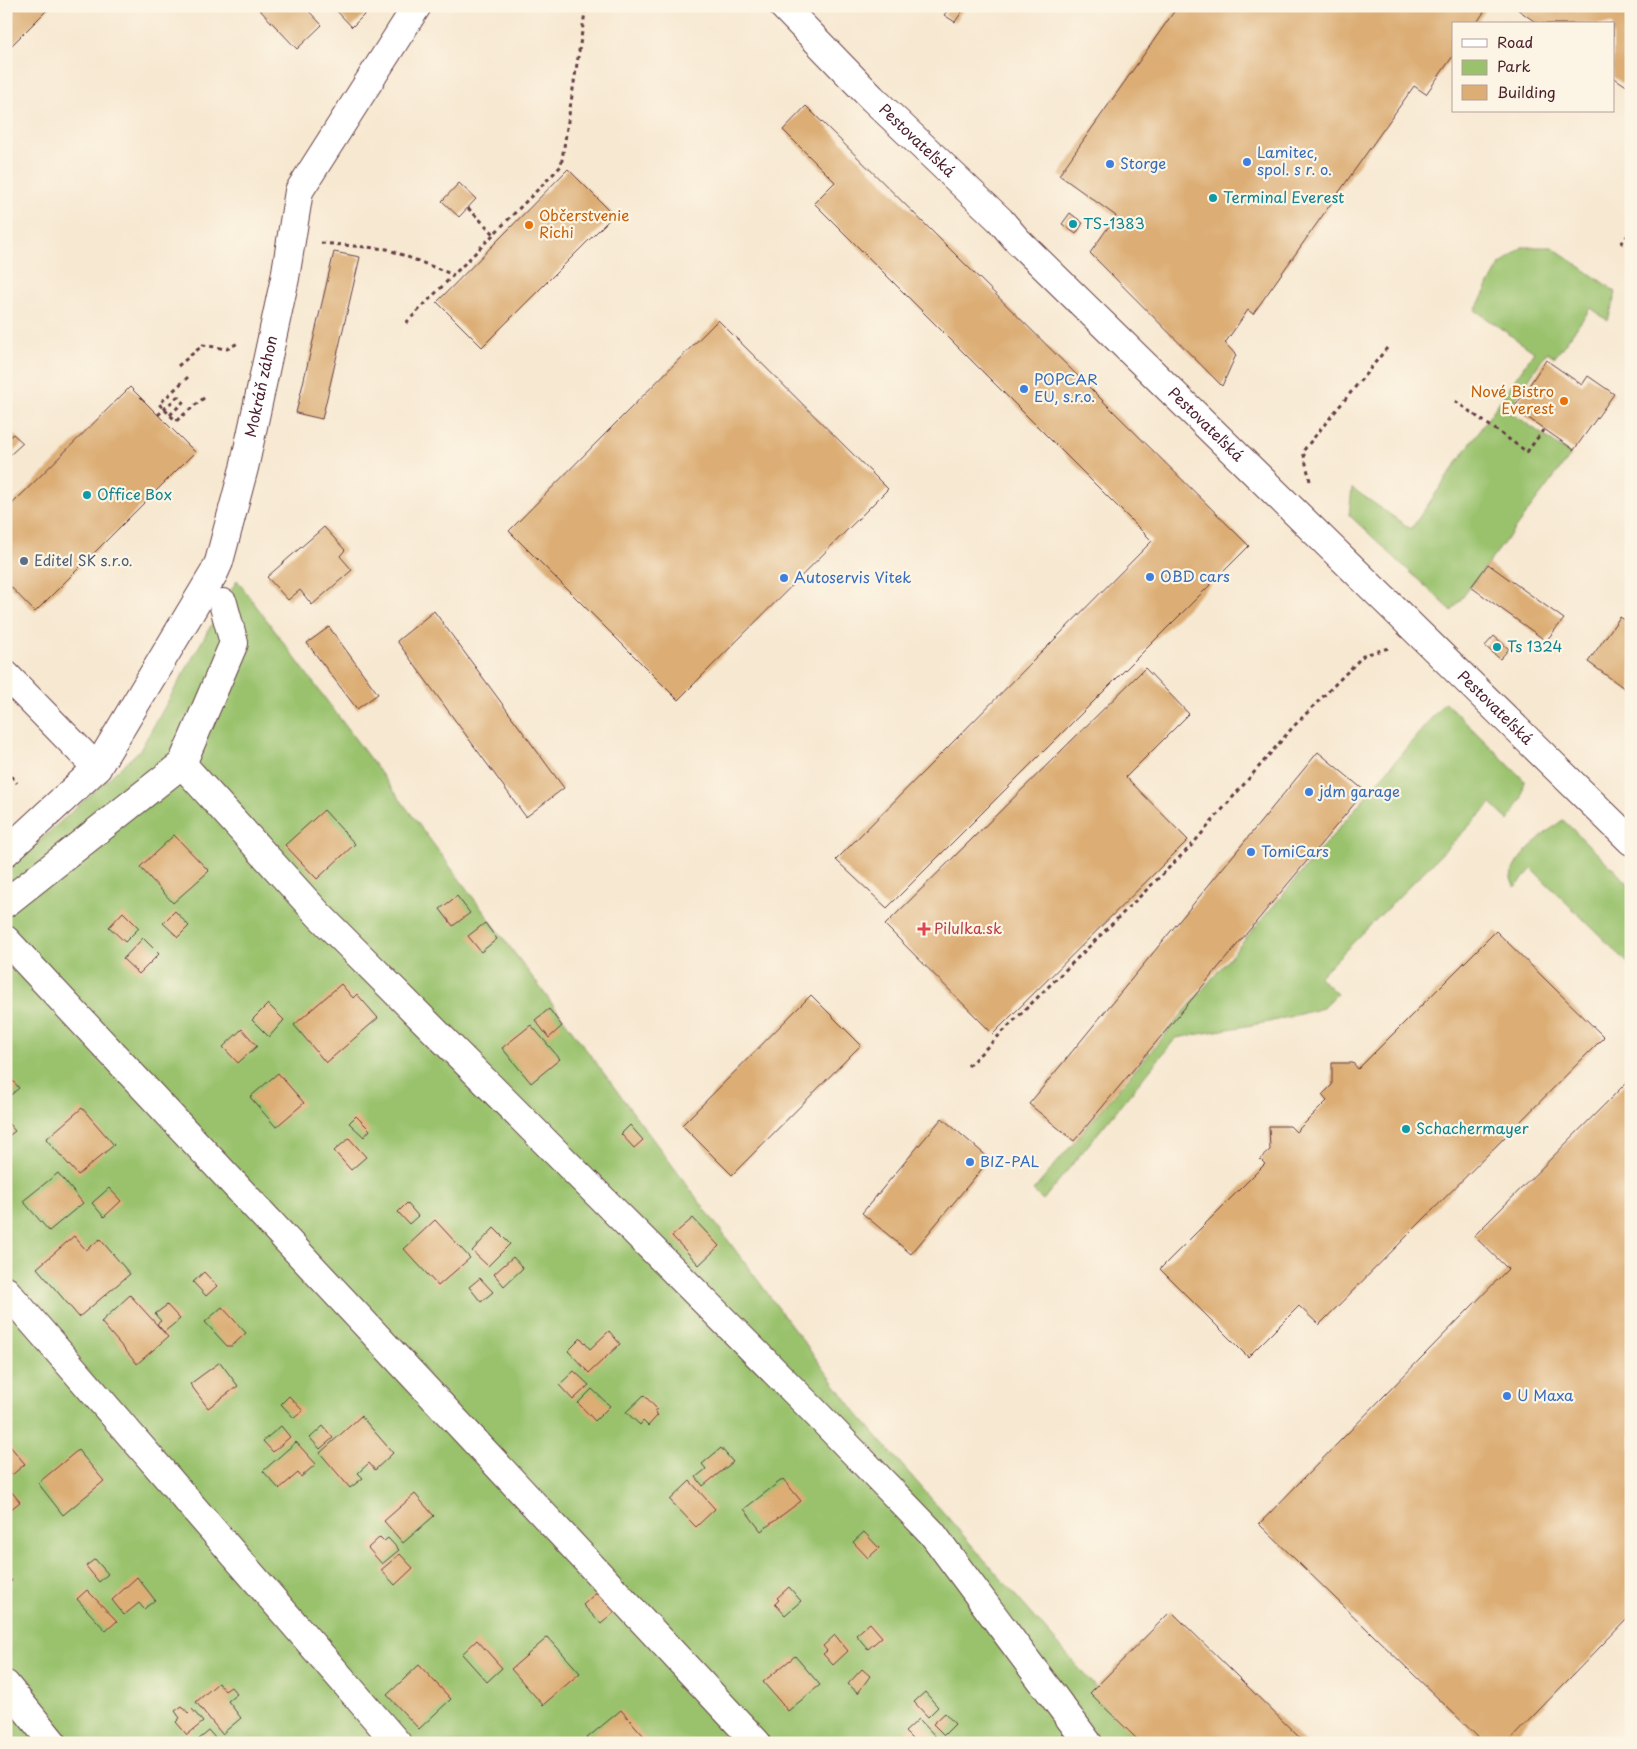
<svg xmlns="http://www.w3.org/2000/svg" width="1637" height="1749" viewBox="0 0 1637 1749" font-family="'Playpen Sans',sans-serif">
<rect width="100%" height="100%" fill="#fcf5e5"/>
<filter id="ink" filterUnits="userSpaceOnUse"><feTurbulence type="fractalNoise" baseFrequency=".02" numOctaves="2"/><feDisplacementMap in="SourceGraphic" scale="10" xChannelSelector="R" yChannelSelector="G"/><feConvolveMatrix kernelMatrix="1 2 1 2 8 2 1 2 1" color-interpolation-filters="sRGB"/></filter>
<filter id="wash" filterUnits="userSpaceOnUse"><feTurbulence type="fractalNoise" baseFrequency=".0096" numOctaves="4" result="noise"/><feDisplacementMap in="SourceGraphic" scale="20" xChannelSelector="R" yChannelSelector="G"/><feGaussianBlur stdDeviation="1.12" result="paint"/><feColorMatrix in="noise" values="0 0 0 0 0 0 0 0 0 0 0 0 0 0 0 0 0 1.4 0 .05"/><feComposite in="paint" operator="in"/></filter>
<g filter="url(#wash)">
<rect width="100%" height="100%" fill="#f7e8d1"/>
<g fill="#9ac26d" stroke="#72704c">
<path d="M 1522,247 L 1552,247 L 1616,292 L 1608,321 L 1591,308 L 1555,357 L 1547,352 L 1508,410 L 1571,455 L 1452,611 L 1349,515 L 1352,488 L 1411,529 L 1534,352 L 1475,310 L 1499,266 Z"/>
<path d="M 237,580 L 855,1411 L 1144,1743 L 6,1743 L 6,871 L 140,750 Z"/>
<path d="M 1445,702 L 1524,780 L 1522,797 L 1509,821 L 1491,804 L 1319,977 L 1337,994 L 1323,1008 L 1269,1022 L 1176,1038 L 1043,1200 L 1033,1191 Z"/>
<path d="M 1563,820 L 1631,886 L 1631,966 L 1532,869 L 1515,887 L 1511,879 C 1511,859 1547,831 1563,820 Z"/>
</g>
<g id="blocks">
<g fill="#dcad74">
<path d="M 6,6 L 51,6 L 6,51 Z"/>
<path d="M 256,6 L 304,6 L 322,25 L 297,49 Z"/>
<path d="M 332,6 L 373,6 L 352,27 Z"/>
<path d="M 951,6 L 966,6 L 955,22 L 944,15 Z"/>
<path d="M 1178,6 L 1488,6 L 1476,24 L 1453,24 L 1453,56 L 1426,94 L 1414,86 L 1253,314 L 1248,310 L 1225,343 L 1236,355 L 1222,386 L 1090,253 L 1116,216 L 1059,175 Z"/>
<path d="M 1513,6 L 1631,6 L 1631,89 L 1613,77 L 1613,24 L 1538,24 Z"/>
<path d="M 806,106 L 1249,546 L 887,908 L 836,860 L 1152,541 L 814,203 L 835,182 L 783,130 Z"/>
<path d="M 568,169 L 614,215 L 482,347 L 437,302 Z"/>
<path d="M 459,183 L 476,199 L 459,217 L 442,201 Z"/>
<path d="M 1070,213 L 1083,223 L 1076,234 L 1062,224 Z"/>
<path d="M 334,252 L 360,257 L 322,419 L 296,413 Z"/>
<path d="M 718,320 L 888,489 L 678,700 L 509,531 Z"/>
<path d="M 1546,360 L 1582,385 L 1588,376 L 1614,394 L 1574,450 L 1514,408 Z"/>
<path d="M 130,387 L 195,452 L 35,612 L 6,582 L 6,510 Z"/>
<path d="M 13,434 L 23,443 L 11,454 L 6,449 L 6,440 Z"/>
<path d="M 324,527 L 345,550 L 340,556 L 352,570 L 312,605 L 300,590 L 288,600 L 267,577 Z"/>
<path d="M 1488,564 L 1564,619 L 1546,641 L 1471,587 Z"/>
<path d="M 434,611 L 564,788 L 526,817 L 397,641 Z"/>
<path d="M 1620,617 L 1631,624 L 1631,693 L 1588,662 Z"/>
<path d="M 329,627 L 378,694 L 357,709 L 307,643 Z"/>
<path d="M 1494,636 L 1509,649 L 1500,659 L 1485,646 Z"/>
<path d="M 1145,668 L 1189,714 L 1126,777 L 1188,840 L 993,1034 L 885,925 Z"/>
<path d="M 1318,752 L 1365,791 L 1074,1141 L 1029,1104 Z"/>
<path d="M 324,810 L 355,844 L 317,879 L 285,845 Z"/>
<path d="M 174,835 L 209,871 L 173,903 L 140,867 Z"/>
<path d="M 457,896 L 470,913 L 453,926 L 440,909 Z"/>
<path d="M 175,911 L 189,926 L 178,937 L 163,923 Z"/>
<path d="M 123,912 L 139,928 L 125,942 L 109,927 Z"/>
<path d="M 485,923 L 497,939 L 481,952 L 468,936 Z"/>
<path d="M 1496,931 L 1604,1037 L 1319,1325 L 1299,1306 L 1248,1357 L 1160,1269 L 1265,1164 L 1260,1159 L 1270,1150 L 1269,1126 L 1290,1126 L 1296,1132 L 1327,1101 L 1322,1095 L 1332,1085 L 1332,1063 L 1353,1063 L 1358,1069 Z"/>
<path d="M 143,938 L 159,954 L 139,974 L 123,959 Z"/>
<path d="M 341,984 L 353,998 L 357,994 L 378,1018 L 326,1063 L 294,1025 Z"/>
<path d="M 811,995 L 861,1045 L 732,1175 L 682,1125 Z"/>
<path d="M 268,1004 L 284,1020 L 269,1037 L 252,1020 Z"/>
<path d="M 549,1009 L 562,1026 L 549,1038 L 535,1020 Z"/>
<path d="M 531,1025 L 560,1059 L 531,1083 L 502,1048 Z"/>
<path d="M 242,1029 L 257,1046 L 238,1063 L 223,1047 Z"/>
<path d="M 6,1073 L 19,1088 L 6,1099 Z"/>
<path d="M 278,1073 L 304,1103 L 276,1127 L 250,1097 Z"/>
<path d="M 1631,1078 L 1631,1216 L 1627,1221 L 1631,1225 L 1631,1615 L 1507,1743 L 1484,1743 L 1259,1524 L 1508,1269 L 1474,1236 Z"/>
<path d="M 82,1108 L 114,1145 L 78,1175 L 46,1139 Z"/>
<path d="M 356,1116 L 370,1130 L 364,1137 L 349,1123 Z"/>
<path d="M 942,1118 L 990,1159 L 911,1254 L 862,1213 Z"/>
<path d="M 6,1121 L 15,1131 L 6,1138 Z"/>
<path d="M 630,1125 L 643,1140 L 634,1148 L 621,1134 Z"/>
<path d="M 349,1138 L 366,1157 L 351,1170 L 334,1151 Z"/>
<path d="M 58,1173 L 83,1203 L 49,1231 L 23,1201 Z"/>
<path d="M 109,1188 L 121,1201 L 104,1217 L 92,1203 Z"/>
<path d="M 407,1203 L 418,1216 L 409,1224 L 398,1212 Z"/>
<path d="M 693,1218 L 719,1246 L 699,1265 L 672,1236 Z"/>
<path d="M 435,1220 L 470,1258 L 438,1286 L 404,1249 Z"/>
<path d="M 494,1228 L 510,1244 L 488,1266 L 472,1251 Z"/>
<path d="M 74,1236 L 86,1250 L 100,1239 L 130,1274 L 79,1317 L 37,1268 Z"/>
<path d="M 513,1257 L 523,1268 L 504,1286 L 494,1274 Z"/>
<path d="M 204,1272 L 217,1286 L 206,1296 L 193,1282 Z"/>
<path d="M 480,1278 L 493,1292 L 481,1302 L 469,1287 Z"/>
<path d="M 130,1295 L 168,1337 L 137,1364 L 101,1322 Z"/>
<path d="M 167,1305 L 180,1319 L 164,1332 L 157,1324 L 161,1321 L 155,1314 Z"/>
<path d="M 222,1307 L 246,1333 L 232,1346 L 227,1346 L 205,1322 Z"/>
<path d="M 609,1331 L 620,1344 L 589,1373 L 568,1351 L 581,1338 L 590,1349 Z"/>
<path d="M 220,1362 L 238,1386 L 208,1408 L 190,1384 Z"/>
<path d="M 574,1371 L 589,1385 L 573,1400 L 559,1385 Z"/>
<path d="M 592,1389 L 610,1406 L 595,1421 L 578,1403 Z"/>
<path d="M 644,1395 L 657,1409 L 654,1411 L 658,1415 L 648,1426 L 643,1421 L 640,1425 L 626,1412 Z"/>
<path d="M 289,1396 L 303,1411 L 294,1418 L 281,1404 Z"/>
<path d="M 361,1416 L 393,1453 L 375,1470 L 369,1463 L 358,1473 L 363,1478 L 350,1488 L 320,1453 Z"/>
<path d="M 281,1426 L 290,1437 L 273,1452 L 263,1441 Z"/>
<path d="M 323,1426 L 333,1438 L 320,1449 L 310,1438 Z"/>
<path d="M 296,1442 L 316,1464 L 301,1477 L 298,1473 L 279,1489 L 263,1471 Z"/>
<path d="M 10,1446 L 25,1464 L 12,1475 L 6,1468 L 6,1449 Z"/>
<path d="M 721,1448 L 733,1462 L 703,1486 L 696,1477 L 706,1469 L 702,1464 Z"/>
<path d="M 78,1450 L 104,1481 L 63,1515 L 38,1483 Z"/>
<path d="M 783,1479 L 801,1501 L 761,1531 L 744,1509 Z"/>
<path d="M 690,1481 L 715,1509 L 696,1527 L 670,1500 Z"/>
<path d="M 6,1485 L 20,1502 L 6,1513 Z"/>
<path d="M 415,1494 L 434,1516 L 403,1543 L 384,1521 Z"/>
<path d="M 864,1532 L 879,1548 L 868,1558 L 853,1542 Z"/>
<path d="M 380,1537 L 384,1541 L 388,1538 L 399,1550 L 382,1564 L 368,1548 Z"/>
<path d="M 400,1554 L 413,1568 L 395,1585 L 381,1570 Z"/>
<path d="M 95,1559 L 108,1574 L 99,1582 L 86,1566 Z"/>
<path d="M 6,1573 L 12,1581 L 6,1586 Z"/>
<path d="M 137,1577 L 155,1600 L 144,1609 L 139,1603 L 124,1615 L 112,1600 Z"/>
<path d="M 789,1587 L 801,1601 L 785,1615 L 775,1604 L 779,1600 L 777,1598 Z"/>
<path d="M 87,1590 L 117,1621 L 106,1631 L 77,1599 Z"/>
<path d="M 599,1590 L 617,1610 L 601,1624 L 583,1605 Z"/>
<path d="M 1171,1611 L 1305,1743 L 1141,1743 L 1090,1693 Z"/>
<path d="M 870,1623 L 882,1637 L 868,1649 L 856,1635 Z"/>
<path d="M 835,1635 L 848,1651 L 833,1665 L 823,1654 L 827,1651 L 823,1646 Z"/>
<path d="M 548,1637 L 580,1673 L 543,1705 L 511,1669 Z"/>
<path d="M 477,1640 L 502,1668 L 487,1682 L 462,1654 Z"/>
<path d="M 795,1656 L 820,1685 L 788,1711 L 763,1682 Z"/>
<path d="M 419,1665 L 451,1699 L 419,1729 L 387,1695 Z"/>
<path d="M 862,1669 L 870,1676 L 858,1693 L 848,1684 Z"/>
<path d="M 218,1683 L 225,1691 L 231,1687 L 237,1694 L 228,1701 L 241,1718 L 222,1734 L 196,1702 Z"/>
<path d="M 925,1692 L 938,1707 L 928,1717 L 914,1702 Z"/>
<path d="M 182,1706 L 188,1713 L 192,1709 L 203,1722 L 187,1735 L 176,1722 L 180,1718 L 175,1711 Z"/>
<path d="M 621,1710 L 650,1743 L 591,1743 L 587,1738 Z"/>
<path d="M 945,1713 L 955,1724 L 944,1735 L 933,1724 Z"/>
<path d="M 919,1719 L 937,1738 L 933,1743 L 916,1743 L 905,1732 Z"/>
<path d="M 209,1731 L 217,1740 L 214,1743 L 200,1743 L 198,1740 Z"/>
</g>
</g>
</g>
<g filter="url(#ink)">
<use href="#blocks" fill-opacity="0" stroke="#643d44" stroke-width="1"/>
<g fill="none" stroke-linecap="round" stroke-linejoin="round">
<defs>
<g id="minor">
<path id="s1" d="M 783,6 L 872,98 L 1000,220 L 1017,240 L 1631,841"/>
<path d="M 6,675 L 97,768"/>
<path d="M 182,764 L 319,915 L 813,1410 L 932,1533 L 1088,1743"/>
<path id="s2" d="M 6,852 L 97,768 L 214,573 L 219,562 L 244,468 L 285,278 L 299,191 L 417,6"/>
<path d="M 6,903 L 182,764 L 234,643 L 223,603"/>
<path d="M 6,940 L 757,1743"/>
<path d="M 6,1291 L 397,1743"/>
<path d="M 6,1685 L 53,1743"/>
</g>
</defs>
<use href="#minor" stroke="#643d44" stroke-width="30"/>
<g stroke="#643d44" stroke-width="3" stroke-dasharray="4 4" stroke-linecap="butt">
<path d="M 468,208 L 494,234"/>
<path d="M 321,243 L 387,249 L 454,275"/>
<path d="M 1621,244 L 1631,231"/>
<path d="M 406,323 L 561,166 L 586,6"/>
<path d="M 178,366 L 203,345 L 227,349 L 240,342"/>
<path d="M 188,377 L 159,404 L 176,421 L 205,397"/>
<path d="M 1455,401 L 1527,452 L 1544,429"/>
<path d="M 170,415 L 183,402 L 178,396"/>
<path d="M 1310,481 L 1303,451 L 1387,348"/>
<path d="M 6,591 L 9,594 L 6,596"/>
<path d="M 6,776 L 9,773 L 17,783"/>
<path d="M 968,1066 L 1191,846 L 1293,727 L 1364,655 L 1389,648"/>
</g>
<use href="#minor" stroke="#fff" stroke-width="28"/>
<path stroke="#643d44" stroke-width="3" stroke-dasharray="4 4" stroke-linecap="butt" d="M 158,415 L 178,396"/>
</g>
</g>
<g fill="#3f7fe0" stroke="#fcf5e5" stroke-width="2">
<circle cx="1247" cy="162" r="5"/>
<circle cx="1110" cy="164" r="5"/>
<circle cx="1024" cy="389" r="5"/>
<circle cx="1150" cy="577" r="5"/>
<circle cx="784" cy="578" r="5"/>
<circle cx="1309" cy="792" r="5"/>
<circle cx="1251" cy="852" r="5"/>
<circle cx="970" cy="1162" r="5"/>
<circle cx="1507" cy="1396" r="5"/>
</g>
<g fill="#0f9aa8" stroke="#fcf5e5" stroke-width="2">
<circle cx="1213" cy="198" r="5"/>
<circle cx="1073" cy="224" r="5"/>
<circle cx="87" cy="495" r="5"/>
<circle cx="1497" cy="647" r="5"/>
<circle cx="1406" cy="1129" r="5"/>
</g>
<g fill="#e8710a" stroke="#fcf5e5" stroke-width="2">
<circle cx="529" cy="225" r="5"/>
<circle cx="1564" cy="401" r="5"/>
</g>
<circle fill="#5c6f8a" stroke="#fcf5e5" stroke-width="2" cx="24" cy="561" r="5"/>
<path fill="#e0444e" stroke="#fcf5e5" stroke-width="2" d="M921.5 921.5h5v5h5v5h-5v5h-5v-5h-5v-5h5z"/>
<g text-anchor="middle" stroke-width="4.5" stroke-linejoin="round" paint-order="stroke">
<g font-size="15" fill="#4a1f2b" stroke="#fcf5e5">
<text dy="5" stroke="none"><textPath href="#s1" startOffset="190">Pestovateľská</textPath></text>
<text dy="5" stroke="none"><textPath href="#s2" startOffset="544">Mokráň záhon</textPath></text>
<text dy="5" stroke="none"><textPath href="#s1" startOffset="595">Pestovateľská</textPath></text>
<text dy="5" stroke="none"><textPath href="#s1" startOffset="1000">Pestovateľská</textPath></text>
</g>
<g font-size="15" fill="#366cbe" stroke="#fcf5e5" text-anchor="start">
<text x="1257" y="158">Lamitec,<tspan x="1257" dy="17">spol. s r. o.</tspan></text>
<text x="1120" y="169">Storge</text>
<text x="1034" y="385">POPCAR<tspan x="1034" dy="17">EU, s.r.o.</tspan></text>
<text x="1160" y="582">OBD cars</text>
<text x="794" y="583">Autoservis Vitek</text>
<text x="1319" y="797">jdm garage</text>
<text x="1261" y="857">TomiCars</text>
<text x="980" y="1167">BIZ-PAL</text>
<text x="1517" y="1401">U Maxa</text>
</g>
<g font-size="15" fill="#0d838f" stroke="#fcf5e5" text-anchor="start">
<text x="1223" y="203">Terminal Everest</text>
<text x="1083" y="229">TS-1383</text>
<text x="97" y="500">Office Box</text>
<text x="1507" y="652">Ts 1324</text>
<text x="1416" y="1134">Schachermayer</text>
</g>
<g font-size="15" fill="#c56008" stroke="#fcf5e5" text-anchor="start">
<text x="539" y="221">Občerstvenie<tspan x="539" dy="17">Richi</tspan></text>
<text x="1554" y="397" text-anchor="end">Nové Bistro<tspan x="1554" dy="17">Everest</tspan></text>
</g>
<g font-size="15" fill="#4e5e75" stroke="#fcf5e5" text-anchor="start">
<text x="34" y="566">Editel SK s.r.o.</text>
</g>
<g font-size="15" fill="#be3a42" stroke="#fcf5e5" text-anchor="start">
<text x="934" y="934">Pilulka.sk</text>
</g>
</g>
<rect width="1637" height="1749" fill="none" stroke="#fcf5e5" stroke-width="25"/>
<rect x="1452" y="22" width="162" height="90" fill="#fcf5e5" stroke="#b59f9b"/>
<rect x="1462" y="39" width="25" height="8" fill="#ffffff" stroke="#b59f9b"/>
<text x="1497" y="48" font-size="15" fill="#4a1f2b">Road</text>
<rect x="1462" y="60" width="25" height="15" fill="#9ac26d" stroke="#b59f9b"/>
<text x="1497" y="72" font-size="15" fill="#4a1f2b">Park</text>
<rect x="1462" y="85" width="25" height="15" fill="#dcad74" stroke="#b59f9b"/>
<text x="1497" y="98" font-size="15" fill="#4a1f2b">Building</text>
</svg>
